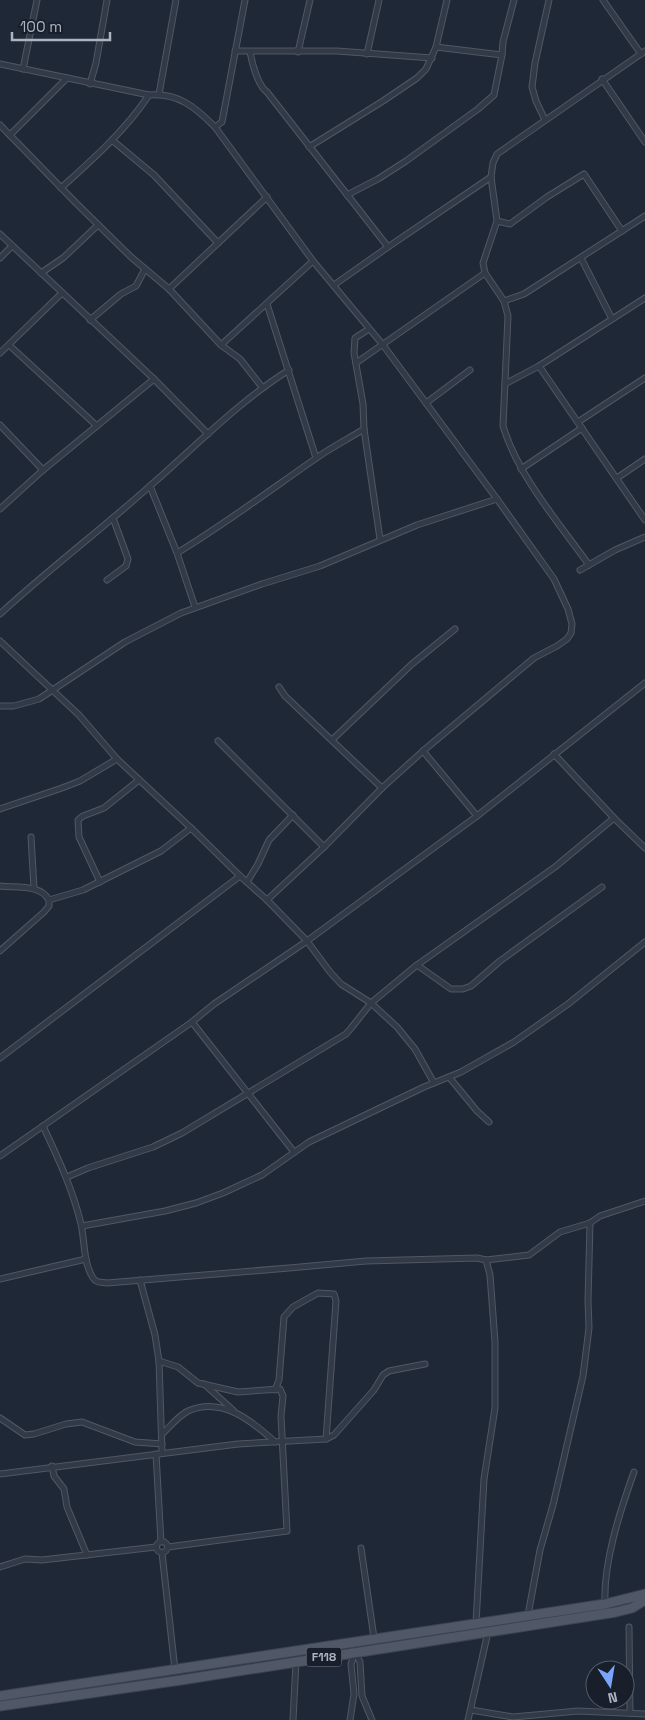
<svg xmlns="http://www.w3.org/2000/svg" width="645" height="1720" viewBox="0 0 645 1720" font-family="'Space Grotesk',sans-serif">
<rect width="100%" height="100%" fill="#1f2836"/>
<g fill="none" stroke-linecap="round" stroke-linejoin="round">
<defs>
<g id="minor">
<path d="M 603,0 L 641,54"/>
<path d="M 436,47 L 502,55"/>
<path d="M 235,51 L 337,51 L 432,58"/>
<path d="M 250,52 C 252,63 258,86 267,92 L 388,247"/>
<path d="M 298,52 L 310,0"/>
<path d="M 367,54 L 379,0"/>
<path d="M 0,64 L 149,95 C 179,93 195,107 215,127 L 313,261 L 383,345 L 497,499 L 554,579 L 568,609 L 572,624 L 571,633 L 567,639 L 557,646 L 534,658 L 423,751 L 382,788 L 324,847 L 267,900"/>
<path d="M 23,69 L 37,0"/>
<path d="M 602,79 L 645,142"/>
<path d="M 90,84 L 96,63 L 107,0"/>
<path d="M 159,94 L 176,0"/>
<path d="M 545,120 L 536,101 L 532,87 L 535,63 L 549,0"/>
<path d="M 0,125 L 76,203 L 131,257 L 169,289 L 221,345 L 240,359 L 262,387"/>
<path d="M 215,127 L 222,122 L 245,0"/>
<path d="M 10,135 L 67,78"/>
<path d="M 112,140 L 154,175 L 218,243"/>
<path d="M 309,147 L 383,101 L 417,78 L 426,69 L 436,47 L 447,0"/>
<path d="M 61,188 C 93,159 125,131 149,95"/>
<path d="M 347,195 L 378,179 L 406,161 L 478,109 L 494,95 L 502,55 L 503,42 L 514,0"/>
<path d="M 497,221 L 510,224 L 547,197 L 584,174 L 622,231"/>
<path d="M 0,234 L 154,379 L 208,434"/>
<path d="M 0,258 L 12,246"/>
<path d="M 581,258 L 612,319"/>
<path d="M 41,273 L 63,258 L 98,225"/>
<path d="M 334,285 L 388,247 L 491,177"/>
<path d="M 169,289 L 267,197"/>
<path d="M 504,301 L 524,294 L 645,216"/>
<path d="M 267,304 L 316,458"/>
<path d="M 90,320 L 121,294 L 136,286 L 145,269"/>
<path d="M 369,329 L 355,338 L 354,353 L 363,404 L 364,429 L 380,539"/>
<path d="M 9,345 L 97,426"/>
<path d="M 221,345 L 313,261"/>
<path d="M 0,353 L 62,293"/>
<path d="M 356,363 L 485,273"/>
<path d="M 539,366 L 645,520"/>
<path d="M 505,384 L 539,366 L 645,298"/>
<path d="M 426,403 L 470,370"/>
<path d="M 578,422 L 645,378"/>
<path d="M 0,425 L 43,470"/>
<path d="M 521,469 L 582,428"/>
<path d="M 617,478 L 645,459"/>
<path d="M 150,486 L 177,553 L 195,607"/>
<path d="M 0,509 L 43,470 L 154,379"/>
<path d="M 177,553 C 225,524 269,491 315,459 C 330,448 348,439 364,429"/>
<path d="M 589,565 C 559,523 518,476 503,426 L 508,316 L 504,301 L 485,273 L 483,263 L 497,221 L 491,177 L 493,163 L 497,154 L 645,51"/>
<path d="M 580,570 L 615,550 L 645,537"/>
<path d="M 107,580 L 126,566 L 128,559 L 113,518"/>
<path d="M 0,614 C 49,569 102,529 151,485 C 196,446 238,402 289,370"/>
<path d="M 0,641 L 79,715 L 117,759 L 191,828 L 240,876 L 267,900 L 307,941 L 330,972 L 341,984 L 371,1003 L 397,1027 L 415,1049 L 434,1083"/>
<path d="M 279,687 L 285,696 L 382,788"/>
<path d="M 0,706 L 14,706 L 39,699 L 125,642 L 181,613 L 262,584 L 320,566 L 417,525 L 497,499"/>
<path d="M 332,740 L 412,664 L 455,629"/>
<path d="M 218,741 L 324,847"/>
<path d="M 423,751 L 477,816"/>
<path d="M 554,754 L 614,818 L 645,848"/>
<path d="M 0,809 L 62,788 L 80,781 L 117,759"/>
<path d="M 31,837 L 34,888"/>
<path d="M 100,882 L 79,837 L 78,820 L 83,816 L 104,808 L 139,780"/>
<path d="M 247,882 L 258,864 L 269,840 L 293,815"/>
<path d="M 0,886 C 16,888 40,884 49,900"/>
<path d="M 49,900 L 83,890 L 161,851 L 191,828"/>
<path d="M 0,951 L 44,912 L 49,906 L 49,900"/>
<path d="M 417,965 L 451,989 L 463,989 L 471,986 L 500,961 L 602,887"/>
<path d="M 192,1022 L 294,1152"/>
<path d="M 0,1058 L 240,876"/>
<path d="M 449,1077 L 477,1111 L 489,1122"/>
<path d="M 43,1126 C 58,1158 73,1190 81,1224 C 85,1242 83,1262 93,1278 C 96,1283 101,1282 107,1283 L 289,1268 L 366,1261 L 477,1258 L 486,1260 L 490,1275 L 495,1342 L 495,1408 L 484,1479 L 476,1623"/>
<path d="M 0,1156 L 192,1022 L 214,1004 L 307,941 L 477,816 L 645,683"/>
<path d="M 67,1177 L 88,1168 L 153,1147 L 182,1133 L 346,1034 L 352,1027 L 371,1003 L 417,965 L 555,867 L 614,818"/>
<path d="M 82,1226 L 165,1211 L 196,1203 L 223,1193 L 262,1175 L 309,1142 L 424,1087 L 461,1072 L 514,1042 L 568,1004 L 645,942"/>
<path d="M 486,1260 L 529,1255 L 560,1232 L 590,1223 L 600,1216 L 645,1201"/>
<path d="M 0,1279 L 86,1259"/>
<path d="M 140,1280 L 155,1335 L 159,1361 L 162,1453"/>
<path d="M 159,1361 L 178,1367 L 198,1383 L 238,1392 L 280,1389 L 283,1396 L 281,1416 L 287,1531 L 168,1547"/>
<path d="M 204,1384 L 233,1410"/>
<path d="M 275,1390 L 279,1380 L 284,1317 L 293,1307 L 318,1293 L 334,1294 L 336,1301 L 326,1439"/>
<path d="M 0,1418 L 25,1435 L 34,1434 L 66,1424 L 82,1422 L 135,1442 L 162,1444"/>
<path d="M 162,1434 C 170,1427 178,1416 188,1411 C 222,1396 252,1421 275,1442"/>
<path d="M 156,1454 L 161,1542"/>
<path d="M 52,1466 L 54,1476 L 64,1489 L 67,1507 L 87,1555"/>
<path d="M 0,1474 L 238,1444 L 326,1439 L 334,1435 L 374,1390 L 383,1375 L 389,1371 L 425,1364"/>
<circle cx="162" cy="1547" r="5.5"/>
<path d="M 361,1548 L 374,1638"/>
<path d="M 162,1553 L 175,1670"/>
<path d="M 0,1567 L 25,1559 L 42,1560 L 156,1547"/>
<path d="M 605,1604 C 603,1563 620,1511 634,1472"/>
<path d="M 528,1615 L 540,1550 L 553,1505 L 583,1376 L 589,1328 L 588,1301 L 590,1223"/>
<path d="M 629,1627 L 630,1713"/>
<path d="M 355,1652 L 360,1662 L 362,1696 L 372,1720"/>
<path d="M 471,1710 L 513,1717 L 578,1711 L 645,1714"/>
<path d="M 293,1720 L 296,1662"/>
<path d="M 350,1720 L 354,1694 L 351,1664 L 355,1653"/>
<path d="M 468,1720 L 488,1632"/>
</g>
<g id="primary">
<path d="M 0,1696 L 605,1604 L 645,1594"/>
<path d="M 0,1706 L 181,1680 L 616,1612 L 632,1608 L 645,1600"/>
</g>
</defs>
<use href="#minor" stroke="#505765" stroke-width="7"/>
<use href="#primary" stroke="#3c4350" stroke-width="11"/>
<use href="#minor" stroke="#323a47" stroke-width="5"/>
<use href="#primary" stroke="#505867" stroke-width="9"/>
</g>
<g text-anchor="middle" stroke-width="4" stroke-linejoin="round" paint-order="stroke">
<rect fill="#181f2b" stroke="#808796" stroke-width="1" x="306.5" y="1647.5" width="35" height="19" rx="4"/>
<g font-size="12" font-weight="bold" fill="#acb4c4">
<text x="324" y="1661">F118</text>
</g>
</g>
<g transform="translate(610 1685) rotate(168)"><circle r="24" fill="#181f2b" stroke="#535b68"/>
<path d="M0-4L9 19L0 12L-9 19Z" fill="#7ba5fa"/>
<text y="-8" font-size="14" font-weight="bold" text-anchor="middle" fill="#acb4c4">N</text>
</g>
<path d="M12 32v8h98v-8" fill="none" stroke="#acb4c4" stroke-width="2.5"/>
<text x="20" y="32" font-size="15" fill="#acb4c4" stroke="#181f2b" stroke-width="4" paint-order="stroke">100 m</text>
</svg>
